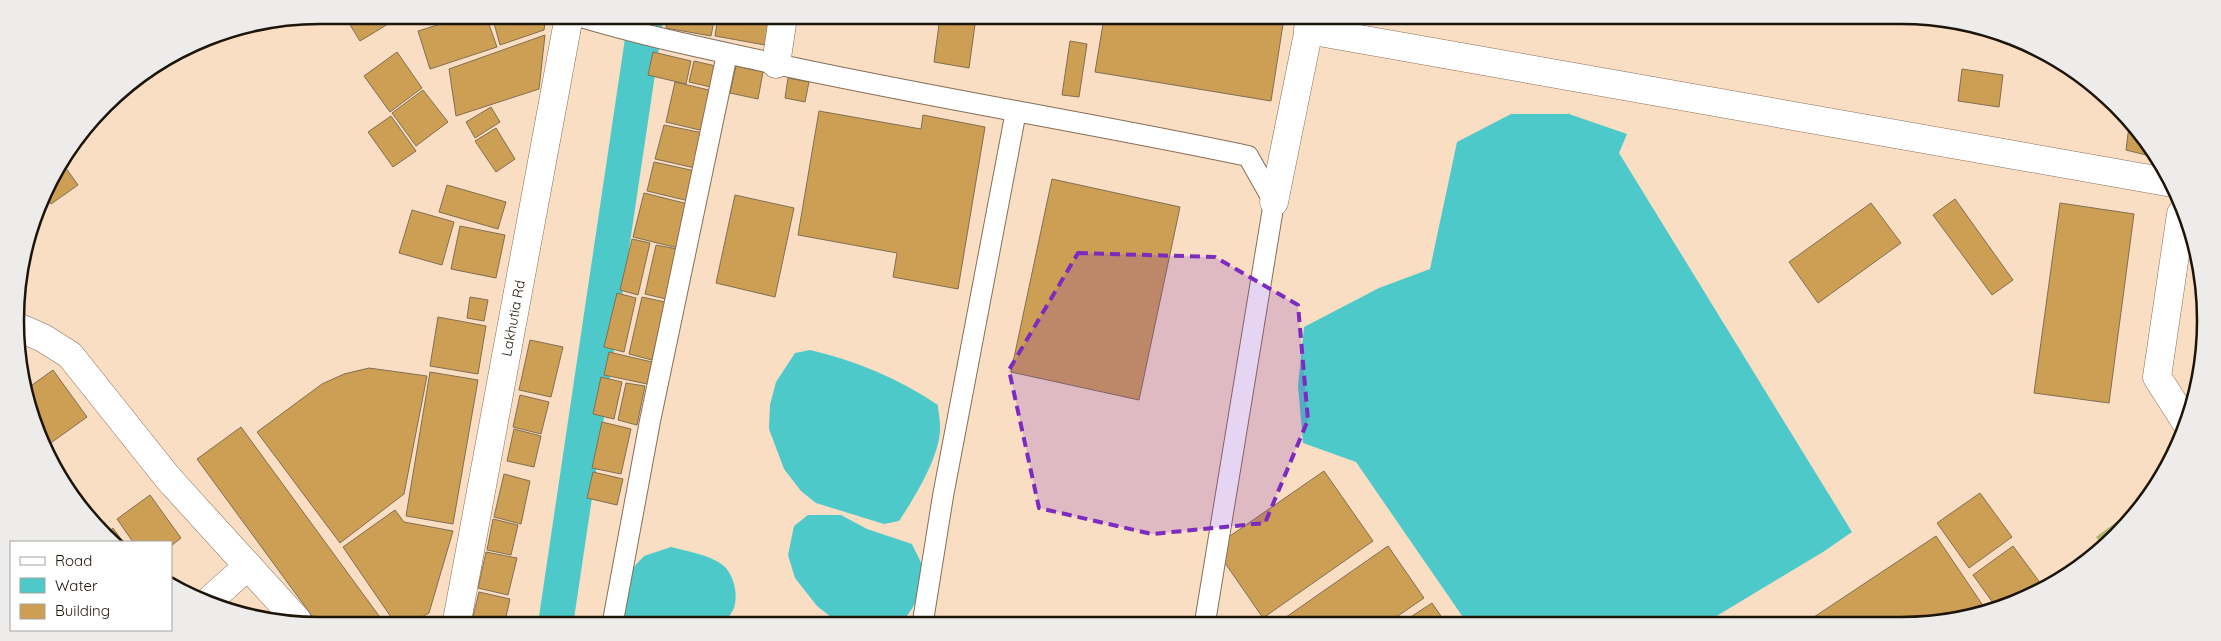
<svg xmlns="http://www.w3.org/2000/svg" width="2221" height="641" viewBox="0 0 2221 641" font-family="Quicksand,sans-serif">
<rect width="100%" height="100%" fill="#f9dec3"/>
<path fill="#acb96e" d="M 2142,503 L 2116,537 L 2103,547 L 2096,537 Z"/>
<g fill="#4ec9ca">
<path d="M 1511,114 L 1569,114 L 1627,134 L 1619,153 L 1852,532 L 1823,552 L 1705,623 L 1467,623 L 1356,462 L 1303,443 L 1298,386 L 1304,327 L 1379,288 L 1430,269 L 1457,142 Z"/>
<path d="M 810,350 C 855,360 899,379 938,405 C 938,412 940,418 940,425 C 942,453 915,497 899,521 L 884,524 L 816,503 L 801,491 L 784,469 L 769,429 L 770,405 L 776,382 L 795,353 Z"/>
<path d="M 808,515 L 841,515 L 867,529 L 912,544 C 915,551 920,559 922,566 C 926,580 914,615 900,621 L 836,621 L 817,606 L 795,578 L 788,555 L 794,526 Z"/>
<path d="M 671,547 C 686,551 706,554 720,563 C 733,571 739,593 734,608 C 732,613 728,617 725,621 L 627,621 L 622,607 L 631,570 L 644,556 Z"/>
</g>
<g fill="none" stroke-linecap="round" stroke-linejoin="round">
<path stroke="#4ec9ca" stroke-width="35" d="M 556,621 L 646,16"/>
</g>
<g fill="#cd9f54" stroke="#816e52">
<path d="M 344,15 L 403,15 L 360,41 Z"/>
<path d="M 466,16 L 486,16 L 497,47 L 430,69 L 418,31 Z"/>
<path d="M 492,16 L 546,16 L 544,30 L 500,45 Z"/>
<path d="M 668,16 L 715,16 L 711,36 L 666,28 Z"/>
<path d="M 718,16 L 769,25 L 765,45 L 715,36 Z"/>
<path d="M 731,16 L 769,17 L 768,23 Z"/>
<path d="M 940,17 L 976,17 L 969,68 L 934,62 Z"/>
<path d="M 1104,18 L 1284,18 L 1271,101 L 1095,72 Z"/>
<path d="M 545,35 L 539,89 L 456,116 L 449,69 Z"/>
<path d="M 1070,41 L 1087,44 L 1079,97 L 1062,95 Z"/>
<path d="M 397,52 L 422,88 L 390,112 L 364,76 Z"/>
<path d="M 653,52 L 691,61 L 686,84 L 648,75 Z"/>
<path d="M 694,61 L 720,67 L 715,88 L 689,82 Z"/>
<path d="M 736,66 L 763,72 L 758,99 L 730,93 Z"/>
<path d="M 1962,69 L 2003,75 L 1999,107 L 1958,101 Z"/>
<path d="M 788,78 L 809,82 L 805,102 L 785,98 Z"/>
<path d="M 675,82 L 713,91 L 704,131 L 666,122 Z"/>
<path d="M 423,90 L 448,122 L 416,146 L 392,113 Z"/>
<path d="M 491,107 L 500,122 L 475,138 L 466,122 Z"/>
<path d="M 819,111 L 921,129 L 923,115 L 985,127 L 958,289 L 893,277 L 897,253 L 798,235 Z"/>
<path d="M 391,116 L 416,151 L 393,167 L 368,132 Z"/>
<path d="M 664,125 L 703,133 L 695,168 L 655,159 Z"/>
<path d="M 2129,126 L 2154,151 L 2158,158 L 2126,150 Z"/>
<path d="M 496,128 L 515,159 L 496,172 L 475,141 Z"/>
<path d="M 654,162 L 695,171 L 689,201 L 647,191 Z"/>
<path d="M 63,164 L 78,185 L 51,204 L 44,194 L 47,185 Z"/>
<path d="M 1052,179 L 1180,207 L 1139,400 L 1011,372 Z"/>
<path d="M 447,185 L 506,202 L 498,229 L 439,212 Z"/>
<path d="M 644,193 L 688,204 L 678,248 L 633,237 Z"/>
<path d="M 735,195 L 794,208 L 775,297 L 716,283 Z"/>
<path d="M 1955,199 L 2013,280 L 1992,295 L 1933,215 Z"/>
<path d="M 1871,203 L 1901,243 L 1818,303 L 1789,262 Z"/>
<path d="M 2060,203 L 2134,214 L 2109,403 L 2034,393 Z"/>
<path d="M 412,210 L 454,222 L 442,265 L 399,253 Z"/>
<path d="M 460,226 L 505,235 L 496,278 L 451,269 Z"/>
<path d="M 632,239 L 650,243 L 638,295 L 620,290 Z"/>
<path d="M 656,245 L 677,249 L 666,299 L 645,294 Z"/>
<path d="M 617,293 L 636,298 L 624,352 L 604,347 Z"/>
<path d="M 470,297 L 488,300 L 484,321 L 467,318 Z"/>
<path d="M 642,297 L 665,302 L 652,360 L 629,354 Z"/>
<path d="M 438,317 L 486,326 L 478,374 L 430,366 Z"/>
<path d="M 530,340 L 563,347 L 551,397 L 519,390 Z"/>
<path d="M 609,352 L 652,362 L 647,384 L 604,375 Z"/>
<path d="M 369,368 L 427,376 L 404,494 L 340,543 L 257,432 L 322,384 L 344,374 Z"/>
<path d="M 53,370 L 87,417 L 48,445 L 25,400 L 25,390 Z"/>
<path d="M 430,372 L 478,380 L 453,524 L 406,516 Z"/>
<path d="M 601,377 L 622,382 L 614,419 L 593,414 Z"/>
<path d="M 626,383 L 645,386 L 637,425 L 618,420 Z"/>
<path d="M 520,395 L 549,402 L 541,434 L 513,427 Z"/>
<path d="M 602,422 L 631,429 L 621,474 L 592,468 Z"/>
<path d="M 241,427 L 382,620 L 315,620 L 197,459 Z"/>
<path d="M 514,429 L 541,436 L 534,467 L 507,461 Z"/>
<path d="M 1324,471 L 1373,541 L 1263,618 L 1214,547 Z"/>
<path d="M 593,472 L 623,479 L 617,505 L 587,498 Z"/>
<path d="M 504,474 L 530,481 L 521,524 L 494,517 Z"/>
<path d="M 1980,493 L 2012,537 L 1969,568 L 1937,523 Z"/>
<path d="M 150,495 L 181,538 L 171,546 L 171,542 L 133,542 L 117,519 Z"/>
<path d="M 395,510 L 404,522 L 453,531 L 429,613 L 416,620 L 393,620 L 343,547 Z"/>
<path d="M 493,519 L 518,525 L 511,555 L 487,550 Z"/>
<path d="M 113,528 L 123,542 L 116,542 L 107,533 Z"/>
<path d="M 1936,536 L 1986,610 L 1940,623 L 1805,623 Z"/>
<path d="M 1388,546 L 1424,598 L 1389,622 L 1279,622 Z"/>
<path d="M 2013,546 L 2044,588 L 2035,595 L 1996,607 L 1973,575 Z"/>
<path d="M 486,552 L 517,558 L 508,595 L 478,588 Z"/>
<path d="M 2088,553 L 2090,556 L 2051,583 L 2050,581 Z"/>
<path d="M 479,592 L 510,599 L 505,621 L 472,621 Z"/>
<path d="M 1432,603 L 1445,622 L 1403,622 Z"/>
</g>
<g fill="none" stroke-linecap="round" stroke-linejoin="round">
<defs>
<g id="lane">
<path d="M 578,16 C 643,36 709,49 776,64 C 933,98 1091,123 1248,156 L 1274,202 L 1205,622"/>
<path d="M 613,621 L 650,421 L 727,54"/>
<path d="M 923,621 L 943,496 L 1016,111"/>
</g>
<g id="street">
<path d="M 1308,30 L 2167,182"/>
<path d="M 776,64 L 783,17"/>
<path d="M 1274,202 L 1311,19"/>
<path d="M 2181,214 L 2157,377 L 2185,421"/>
<path d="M 18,327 L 43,338 L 70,355 L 168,478 L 297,620"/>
<path d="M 211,599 L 248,566"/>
</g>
<g id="secondary">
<path id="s1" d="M 457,621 L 569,16"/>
</g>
</defs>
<use href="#lane" stroke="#876f56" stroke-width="22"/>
<use href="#street" stroke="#876f56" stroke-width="29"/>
<use href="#secondary" stroke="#876f56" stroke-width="29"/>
<use href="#lane" stroke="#fff" stroke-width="20"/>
<use href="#street" stroke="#fff" stroke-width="28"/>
<use href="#secondary" stroke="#fff" stroke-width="28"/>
</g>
<path fill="#7b2cbf" fill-opacity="0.2" stroke="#7b2cbf" stroke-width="4" stroke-dasharray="10 6" stroke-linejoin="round" d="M 1078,253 L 1215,257 L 1298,305 L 1308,420 L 1265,523 L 1152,534 L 1039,508 L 1009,370 Z"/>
<g text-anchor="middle" stroke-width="5" stroke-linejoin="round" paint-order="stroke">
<g font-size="14" fill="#1d140a" stroke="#fff">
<text dy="5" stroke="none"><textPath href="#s1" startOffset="308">Lakhutia Rd</textPath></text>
</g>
</g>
<path d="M0 0H2221V641H0ZM320 24H1901A296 296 0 0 1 2197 320V321A296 296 0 0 1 1901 617H320A296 296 0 0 1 24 321V320A296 296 0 0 1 320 24Z" fill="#edeceb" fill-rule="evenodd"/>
<path fill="none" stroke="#1d140a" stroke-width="2.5" d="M320 24H1901A296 296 0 0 1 2197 320V321A296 296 0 0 1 1901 617H320A296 296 0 0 1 24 321V320A296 296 0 0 1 320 24Z"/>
<rect x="10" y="541" width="162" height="90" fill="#ffffff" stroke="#a5a19d"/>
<rect x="20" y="557" width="25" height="8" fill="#ffffff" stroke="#a5a19d"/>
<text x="55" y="566" font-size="15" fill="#1d140a">Road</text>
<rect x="20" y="578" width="25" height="15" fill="#4ec9ca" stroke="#a5a19d"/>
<text x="55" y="591" font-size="15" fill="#1d140a">Water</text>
<rect x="20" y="604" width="25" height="15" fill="#cd9f54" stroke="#a5a19d"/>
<text x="55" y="616" font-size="15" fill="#1d140a">Building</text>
</svg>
